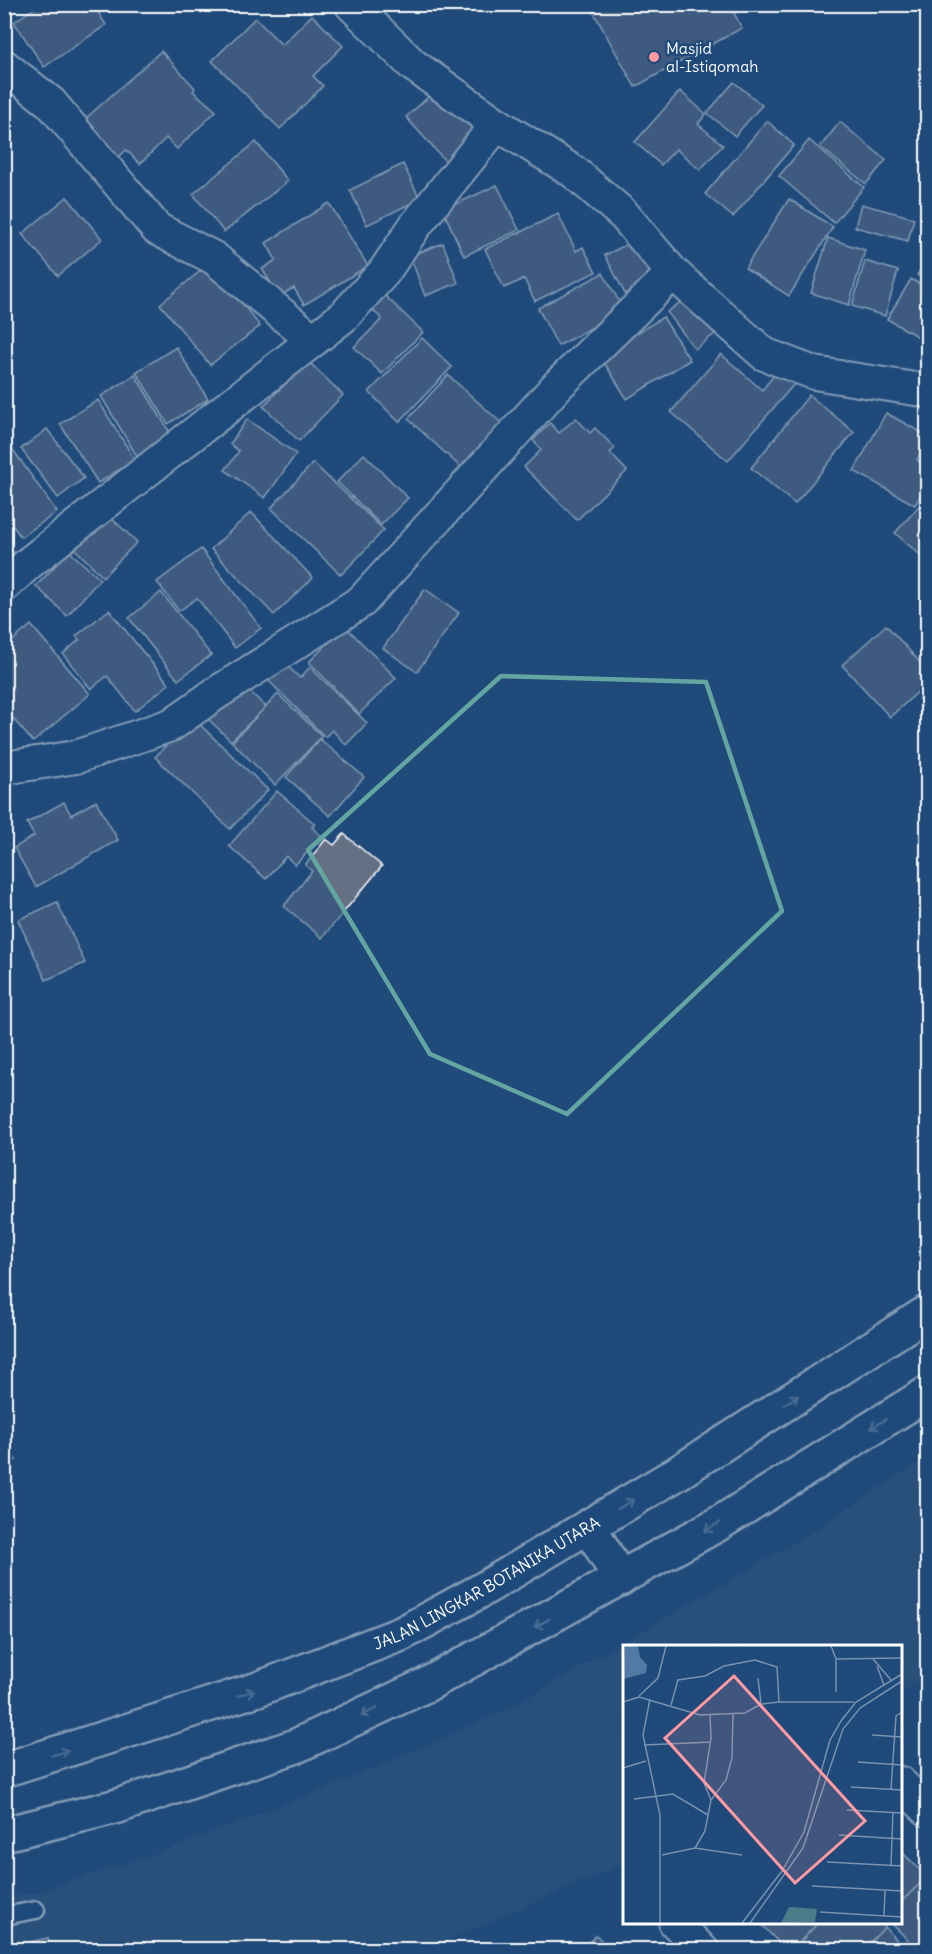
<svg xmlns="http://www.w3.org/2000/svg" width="932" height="1954" viewBox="0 0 932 1954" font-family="Delius,sans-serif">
<rect width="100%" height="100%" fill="#1f4a7a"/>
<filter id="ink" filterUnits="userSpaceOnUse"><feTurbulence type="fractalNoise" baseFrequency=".0167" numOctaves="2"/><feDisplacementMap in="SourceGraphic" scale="12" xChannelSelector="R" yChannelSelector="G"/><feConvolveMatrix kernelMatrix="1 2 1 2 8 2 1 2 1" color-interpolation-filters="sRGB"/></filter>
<g filter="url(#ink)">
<path fill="#34557d" d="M 927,1457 L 927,1676 L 901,1693 L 900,1646 L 624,1646 L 624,1863 L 429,1949 L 5,1950 L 5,1897 L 38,1892 L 163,1851 L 348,1779 L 504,1711 L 792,1544 Z"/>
<g fill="#657085" stroke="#fff" stroke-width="1.5">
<path d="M 40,4 L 93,4 L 106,25 L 44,67 L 14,22 Z"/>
<path d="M 589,4 L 729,4 L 742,28 L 635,87 Z"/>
<path d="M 312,15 L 343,46 L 313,76 L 323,86 L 280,129 L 212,61 L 255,18 L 282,45 Z"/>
<path d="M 161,51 L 195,88 L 193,91 L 216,111 L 177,149 L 166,138 L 140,164 L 126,150 L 110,166 L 75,128 Z"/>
<path d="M 734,82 L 762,105 L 735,136 L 707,113 Z"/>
<path d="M 436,90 L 478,135 L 447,163 L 406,117 Z"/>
<path d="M 680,91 L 706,114 L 698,124 L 723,145 L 700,170 L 676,149 L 661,165 L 635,142 Z"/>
<path d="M 767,121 L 794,145 L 733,217 L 705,194 Z"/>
<path d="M 840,122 L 886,160 L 866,184 L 820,147 Z"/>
<path d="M 809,140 L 864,187 L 834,223 L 779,176 Z"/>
<path d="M 256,142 L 288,181 L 224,232 L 193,194 Z"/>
<path d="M 403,164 L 420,199 L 367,225 L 350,190 Z"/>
<path d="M 497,185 L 519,230 L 464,256 L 443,210 Z"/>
<path d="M 67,197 L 102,239 L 58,276 L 22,234 Z"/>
<path d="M 789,199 L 833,227 L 789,296 L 745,268 Z"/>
<path d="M 329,203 L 368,266 L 304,305 L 294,288 L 279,296 L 262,269 L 276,260 L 266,243 Z"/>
<path d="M 861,204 L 914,218 L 908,241 L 855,227 Z"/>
<path d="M 558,214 L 576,251 L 583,247 L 596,272 L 535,301 L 524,279 L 504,288 L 485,249 Z"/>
<path d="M 828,238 L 865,250 L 849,305 L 811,293 Z"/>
<path d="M 634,241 L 654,280 L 625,294 L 605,255 Z"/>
<path d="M 443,243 L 458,283 L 425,296 L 410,256 Z"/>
<path d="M 928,259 L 928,281 L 917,275 Z"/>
<path d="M 865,261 L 898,271 L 885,316 L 852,306 Z"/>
<path d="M 210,263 L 260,326 L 210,365 L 160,304 Z"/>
<path d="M 603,273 L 624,310 L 558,346 L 538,308 Z"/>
<path d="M 911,279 L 928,289 L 928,325 L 920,338 L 887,319 Z"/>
<path d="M 380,291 L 423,332 L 382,374 L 354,347 L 382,319 L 367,305 Z"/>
<path d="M 693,293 L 720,330 L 695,349 L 667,312 Z"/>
<path d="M 663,317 L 690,360 L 627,399 L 600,356 Z"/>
<path d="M 422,338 L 452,367 L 399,422 L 369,392 Z"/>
<path d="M 176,347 L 208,399 L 168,424 L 136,372 Z"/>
<path d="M 721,354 L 762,390 L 779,369 L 795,383 L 728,461 L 671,412 Z"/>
<path d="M 308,361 L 343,395 L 299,441 L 263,406 Z"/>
<path d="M 135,375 L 177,444 L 142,465 L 101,396 Z"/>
<path d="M 448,375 L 508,429 L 467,473 L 408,419 Z"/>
<path d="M 809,395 L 854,432 L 795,504 L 751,468 Z"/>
<path d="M 98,400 L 135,460 L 98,483 L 60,424 Z"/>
<path d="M 886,413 L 928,436 L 917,460 L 928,466 L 928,483 L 915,505 L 854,471 Z"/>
<path d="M 576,418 L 590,433 L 595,428 L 615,448 L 610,453 L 627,471 L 577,520 L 524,467 L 541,450 L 533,440 L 550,423 L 559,433 Z"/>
<path d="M 247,419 L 296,454 L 265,498 L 225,470 L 239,451 L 230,444 Z"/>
<path d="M 47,429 L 84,478 L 58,498 L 21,449 Z"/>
<path d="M 4,437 L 57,512 L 21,537 L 4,514 Z"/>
<path d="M 364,454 L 408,498 L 381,525 L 337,482 Z"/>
<path d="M 313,463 L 384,530 L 341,575 L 271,508 Z"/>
<path d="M 928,496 L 928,546 L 920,555 L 895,533 Z"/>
<path d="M 251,512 L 313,578 L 274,615 L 211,549 Z"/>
<path d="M 107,514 L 137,542 L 103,577 L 74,548 Z"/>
<path d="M 4,541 L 17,557 L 4,566 Z"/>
<path d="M 201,549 L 261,628 L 235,648 L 197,598 L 179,611 L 157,582 Z"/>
<path d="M 69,551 L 100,579 L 67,616 L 36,586 Z"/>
<path d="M 425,589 L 459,613 L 417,672 L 383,648 Z"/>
<path d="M 161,592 L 211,655 L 178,680 L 129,618 Z"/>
<path d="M 109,610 L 169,684 L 135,711 L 107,676 L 91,689 L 63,654 L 79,640 L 76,636 Z"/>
<path d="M 31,625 L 90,694 L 33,742 L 4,708 L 4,648 Z"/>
<path d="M 886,625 L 928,671 L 928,683 L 890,717 L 842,665 Z"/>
<path d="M 345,626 L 396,678 L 359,714 L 309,662 Z"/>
<path d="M 284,663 L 300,678 L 310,667 L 367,723 L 346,745 L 332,730 L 325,737 L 267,679 Z"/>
<path d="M 238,680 L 266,707 L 231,741 L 203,714 Z"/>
<path d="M 278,694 L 322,736 L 275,785 L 232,742 Z"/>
<path d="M 193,718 L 268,790 L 230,829 L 155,757 Z"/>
<path d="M 320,739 L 364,777 L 330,816 L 286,777 Z"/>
<path d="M 277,791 L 315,824 L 312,827 L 322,837 L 295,865 L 286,856 L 266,879 L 229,846 Z"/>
<path d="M 96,801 L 118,840 L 36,887 L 14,848 L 34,836 L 27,823 L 64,802 L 71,815 Z"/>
<path d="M 344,834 L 382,866 L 322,938 L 284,906 L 312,871 L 305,865 L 326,839 L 334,845 Z"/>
<path d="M 57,902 L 85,963 L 46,980 L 18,920 Z"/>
<path d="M 4,1445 L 16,1460 L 4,1469 Z"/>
<path d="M 900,1850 L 927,1877 L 900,1903 Z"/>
<path d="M 927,1877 L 928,1939 L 917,1949 L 890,1922 L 900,1922 L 900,1903 Z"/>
<path d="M 759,1922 L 819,1922 L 792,1950 L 786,1950 Z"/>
<path d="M 819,1922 L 879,1922 L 885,1927 L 863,1950 L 792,1950 Z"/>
<path d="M 885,1927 L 906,1950 L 863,1950 Z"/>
<path d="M 596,1935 L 611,1950 L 581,1950 Z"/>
<path d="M 48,1938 L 50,1950 L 4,1950 L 4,1948 Z"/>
</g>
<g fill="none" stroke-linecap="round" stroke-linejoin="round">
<defs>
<path id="lane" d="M 4,1916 L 36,1910"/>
<g id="street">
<path d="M 351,4 L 413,65 L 497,124 L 574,172 L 624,215 L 673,273 L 764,354 L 814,373 L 928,391"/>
<path d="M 4,66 L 51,103 L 157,229 L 214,258 L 313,340"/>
<path d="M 4,586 L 29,563 L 344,316 L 384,272 L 415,226 L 497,124"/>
<path d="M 4,768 L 76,757 L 171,725 L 215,694 L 362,601 L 558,385 L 673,273"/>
<path d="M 900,1783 L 928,1810"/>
<path d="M 675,1922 L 702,1950"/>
</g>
<g id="secondary">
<path d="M 589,1526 L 620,1579"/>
<path id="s1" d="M 4,1770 L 258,1689 L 401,1634 L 480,1591 L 676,1474 L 928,1312"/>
<path d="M 4,1834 L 118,1806 L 296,1746 L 428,1684 L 718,1524 L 928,1393"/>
</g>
</defs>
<use href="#lane" stroke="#fff" stroke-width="21"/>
<use href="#street" stroke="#fff" stroke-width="36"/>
<use href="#secondary" stroke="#fff" stroke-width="38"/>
<use href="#lane" stroke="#1f4a7a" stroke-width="16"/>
<use href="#street" stroke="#1f4a7a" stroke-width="32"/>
<use href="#secondary" stroke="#1f4a7a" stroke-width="33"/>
</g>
<defs><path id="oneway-shaft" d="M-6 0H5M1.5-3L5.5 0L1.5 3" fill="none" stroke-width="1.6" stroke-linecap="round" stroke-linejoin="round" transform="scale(1.5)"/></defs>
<g stroke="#7992af">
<use href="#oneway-shaft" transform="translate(791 1400) rotate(-33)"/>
<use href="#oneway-shaft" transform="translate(878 1424) rotate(148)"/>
<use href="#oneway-shaft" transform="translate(626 1504) rotate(-31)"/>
<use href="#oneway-shaft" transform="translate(712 1527) rotate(150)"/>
<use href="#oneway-shaft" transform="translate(542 1623) rotate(151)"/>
<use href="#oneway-shaft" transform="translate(246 1693) rotate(-18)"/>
<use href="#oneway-shaft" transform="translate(369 1712) rotate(155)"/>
<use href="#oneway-shaft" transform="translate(60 1753) rotate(-17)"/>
</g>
</g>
<path d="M0 0H932V1954H0ZM 501,676 L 706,682 L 782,911 L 567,1114 L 430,1054 L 308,850 Z" fill="#1f4a7a" fill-opacity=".55" fill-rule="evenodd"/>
<path fill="none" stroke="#63a6a1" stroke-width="4.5" stroke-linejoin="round" d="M 501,676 L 706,682 L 782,911 L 567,1114 L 430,1054 L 308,850 Z"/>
<circle fill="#ff9aa2" stroke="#1f4a7a" stroke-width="2" cx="654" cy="57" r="6"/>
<g text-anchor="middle" stroke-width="5" stroke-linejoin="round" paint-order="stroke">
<g font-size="16" fill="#fff" stroke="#1f4a7a" text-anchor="start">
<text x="666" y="54">Masjid<tspan x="666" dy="18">al-Istiqomah</tspan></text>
</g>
<g font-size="16" fill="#fff" stroke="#1f4a7a">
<text dy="6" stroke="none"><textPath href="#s1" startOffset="519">JALAN LINGKAR BOTANIKA UTARA</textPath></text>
</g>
</g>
<g transform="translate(623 1645)">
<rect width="279" height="279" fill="#1f4a7a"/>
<path d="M 166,262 L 194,264 L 192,277 L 158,278 Z" fill="#497d8a"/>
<path d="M 2,1 L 15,1 L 17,12 L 24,20 L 23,28 L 0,34 Z" fill="#517aa5"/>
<path fill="none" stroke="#7992af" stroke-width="1.5" d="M 208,1 L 213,14 L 279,13M 250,14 L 268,35M 254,21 L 261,40M 135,33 L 138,59M 213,47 L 213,15M 16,51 L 35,33 L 43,1M 27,54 L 20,90 L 37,170 L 37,278M 0,57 L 16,52 L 77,70 L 122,68 L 138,59 L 156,57 L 231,57M 48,60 L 55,35 L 82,31 L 101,21 L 132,15 L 154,22 L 156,57M 249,90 L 279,92M 21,100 L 88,97M 235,117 L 279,120M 0,123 L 23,116M 228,142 L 279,145M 268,144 L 273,71 L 279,67M 11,154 L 50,149 L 85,170M 88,155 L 103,135 L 109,113 L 110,68M 224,165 L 279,168M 216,190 L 279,194M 72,203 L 82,186 L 88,155 L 81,138 L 88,93 L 87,69M 39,210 L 72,203 L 119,210M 204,217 L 279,221M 268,220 L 270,167M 189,241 L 279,246M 197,267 L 279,272M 261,271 L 262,245M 119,278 L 159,226 L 181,187 L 207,95 L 218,76 L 233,57 L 279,29M 127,278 L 180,203 L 220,84 L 237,63 L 279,36"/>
<path fill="#ff9aa2" fill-opacity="0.15" stroke="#ff9aa2" stroke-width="3" d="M 111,31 L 242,176 L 172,238 L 42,93 Z"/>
<rect width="279" height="279" fill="none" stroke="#fff" stroke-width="3"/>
</g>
<rect width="932" height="1954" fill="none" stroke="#1f4a7a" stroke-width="24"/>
<rect x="12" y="12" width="908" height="1930" fill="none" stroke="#fff" stroke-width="2" filter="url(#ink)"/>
</svg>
